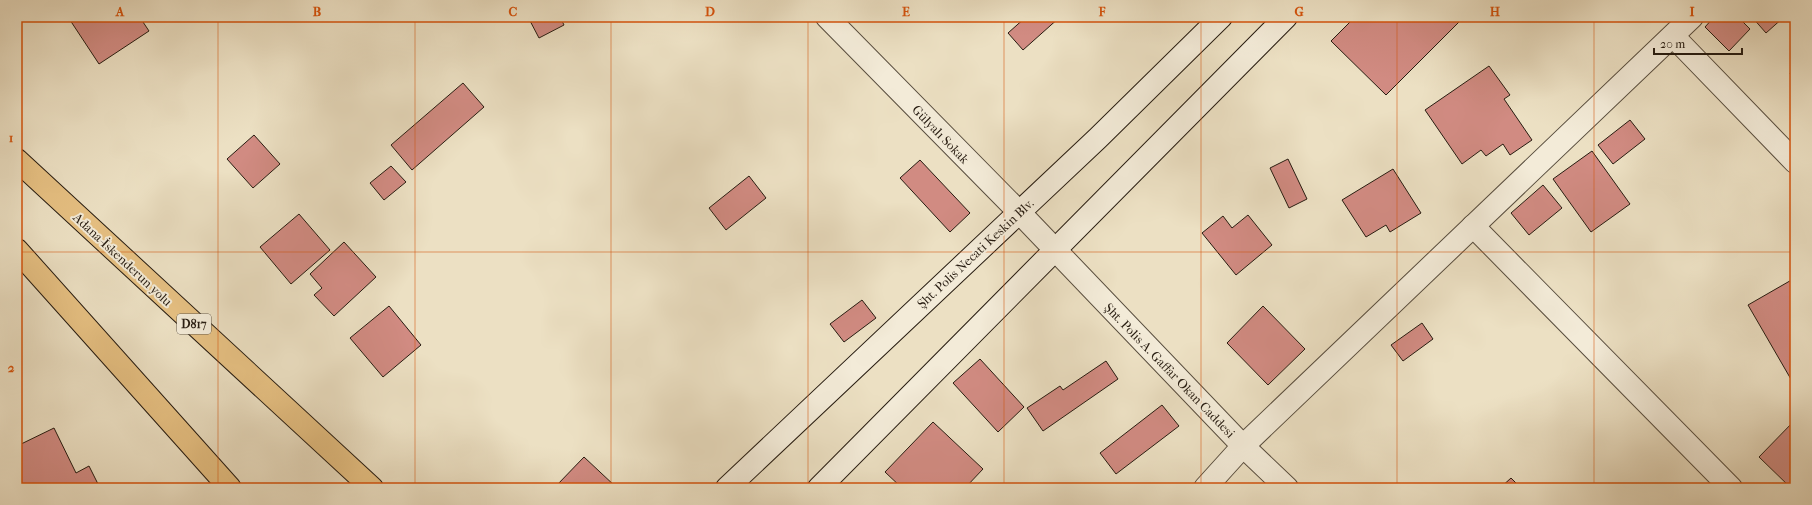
<svg xmlns="http://www.w3.org/2000/svg" width="1812" height="505" viewBox="0 0 1812 505" font-family="'IM FELL French Canon',serif">
<rect width="100%" height="100%" fill="#ece0c3"/>
<filter id="stains"><feTurbulence type="fractalNoise" baseFrequency=".005" numOctaves="4"/><feColorMatrix values="0 0 0 0 .2 0 0 0 0 .09 0 0 0 0 .02 0 0 0 .5 -.17"/></filter>
<radialGradient id="worn" r=".72"><stop offset=".6" stop-color="#630" stop-opacity="0"/><stop offset="1" stop-color="#630" stop-opacity=".3"/></radialGradient>
<g fill="#d18b82" stroke="#271c11">
<path d="M 68,17 L 151,17 L 143,22 L 149,31 L 99,64 Z"/>
<path d="M 528,17 L 560,17 L 564,25 L 539,38 Z"/>
<path d="M 1026,17 L 1060,17 L 1023,50 L 1008,33 Z"/>
<path d="M 1355,17 L 1464,17 L 1386,95 L 1331,41 Z"/>
<path d="M 1714,17 L 1738,17 L 1750,29 L 1729,51 L 1705,27 Z"/>
<path d="M 1752,17 L 1784,17 L 1766,33 Z"/>
<path d="M 1489,66 L 1510,95 L 1504,99 L 1532,140 L 1510,155 L 1503,144 L 1486,156 L 1481,150 L 1462,164 L 1425,110 Z"/>
<path d="M 1795,70 L 1795,82 L 1790,73 Z"/>
<path d="M 463,83 L 484,107 L 412,170 L 391,145 Z"/>
<path d="M 1630,120 L 1645,139 L 1613,164 L 1598,145 Z"/>
<path d="M 254,135 L 280,164 L 253,188 L 227,159 Z"/>
<path d="M 1592,151 L 1630,204 L 1591,232 L 1553,179 Z"/>
<path d="M 1288,159 L 1307,199 L 1289,208 L 1270,168 Z"/>
<path d="M 920,160 L 970,213 L 950,232 L 900,178 Z"/>
<path d="M 391,166 L 406,182 L 384,200 L 370,183 Z"/>
<path d="M 1393,169 L 1421,213 L 1390,232 L 1386,225 L 1366,237 L 1342,200 Z"/>
<path d="M 749,176 L 766,198 L 726,230 L 709,208 Z"/>
<path d="M 1543,185 L 1562,208 L 1529,235 L 1511,213 Z"/>
<path d="M 299,214 L 330,250 L 291,284 L 260,247 Z"/>
<path d="M 1248,215 L 1272,245 L 1236,275 L 1202,233 L 1223,216 L 1232,228 Z"/>
<path d="M 344,242 L 376,277 L 334,316 L 314,295 L 322,288 L 310,274 Z"/>
<path d="M 1795,278 L 1795,379 L 1792,381 L 1748,305 Z"/>
<path d="M 862,300 L 876,318 L 844,342 L 830,324 Z"/>
<path d="M 389,306 L 421,345 L 383,377 L 350,338 Z"/>
<path d="M 1263,306 L 1305,349 L 1268,385 L 1227,343 Z"/>
<path d="M 1422,323 L 1433,339 L 1403,361 L 1391,345 Z"/>
<path d="M 980,359 L 1024,407 L 998,432 L 953,383 Z"/>
<path d="M 1106,361 L 1118,379 L 1043,431 L 1027,408 L 1060,386 L 1063,390 Z"/>
<path d="M 1162,405 L 1179,426 L 1116,474 L 1100,453 Z"/>
<path d="M 1795,420 L 1795,488 L 1791,488 L 1759,457 Z"/>
<path d="M 933,422 L 983,469 L 965,488 L 902,488 L 885,472 Z"/>
<path d="M 54,428 L 76,473 L 89,466 L 100,488 L 17,488 L 17,446 Z"/>
<path d="M 584,457 L 616,487 L 615,488 L 560,488 L 557,485 Z"/>
<path d="M 1511,478 L 1521,488 L 1500,488 Z"/>
</g>
<g fill="none" stroke-linecap="round" stroke-linejoin="round">
<defs>
<g id="street">
<path d="M 827,17 L 1019,212 L 1243,446 L 1287,488"/>
<path d="M 1673,36 L 1795,162"/>
<path d="M 1473,226 L 1731,488"/>
<path d="M 1205,488 L 1243,446 L 1692,17"/>
</g>
<g id="secondary">
<path d="M 727,488 L 1098,138 L 1221,17"/>
<path d="M 819,488 L 1286,17"/>
</g>
<g id="highway">
<path d="M 17,160 L 372,488"/>
<path d="M 17,250 L 230,488"/>
</g>
</defs>
<use href="#street" stroke="#584d3e" stroke-width="24"/>
<use href="#secondary" stroke="#271c11" stroke-width="24"/>
<use href="#highway" stroke="#271c11" stroke-width="24"/>
<use href="#street" stroke="#f3ebd8" stroke-width="22"/>
<use href="#secondary" stroke="#f3ebd8" stroke-width="22"/>
<use href="#highway" stroke="#e6c082" stroke-width="22"/>
</g>
<path fill="none" stroke="#d5530c" stroke-width="1" stroke-opacity="0.55" d="M 218,17 L 218,488M 415,17 L 415,488M 611,17 L 611,488M 808,17 L 808,488M 1004,17 L 1004,488M 1201,17 L 1201,488M 1397,17 L 1397,488M 1594,17 L 1594,488M 17,252 L 1795,252"/>
<g text-anchor="middle" stroke-width="4" stroke-linejoin="round" paint-order="stroke">
<rect fill="#f3ebd8" stroke="#645a4d" stroke-width="1" x="177" y="314" width="34" height="20" rx="3"/>
<g font-size="12" font-weight="bold" fill="#271c11">
<text x="194" y="328">D817</text>
</g>
<g font-size="13" fill="#271c11" stroke="#f3ebd8">
<text transform="translate(941 134) rotate(46)" y="5">Gülyalı Sokak</text>
<text transform="translate(975 253) rotate(-43)" y="5">Şht. Polis Necati Keskin Blv.</text>
<text transform="translate(123 259) rotate(43)" y="5">Adana-İskenderun yolu</text>
<text transform="translate(1170 370) rotate(46)" y="5">Şht. Polis A. Gaffar Okan Caddesi</text>
</g>
</g>
<rect width="1812" height="505" fill="none" stroke="#ece0c3" stroke-width="44"/>
<path d="M1654 48v6h88v-6" fill="none" stroke="#271c11" stroke-width="2"/>
<text x="1660" y="48" font-size="12" fill="#271c11" stroke="#f3ebd8" stroke-width="3" paint-order="stroke">20 m</text>
<rect x="22" y="22" width="1768" height="461" fill="none" stroke="#d5530c" stroke-width="1.5"/>
<g font-size="13" text-anchor="middle" font-weight="bold" fill="#d5530c">
<text x="120" y="16">A</text>
<text x="317" y="16">B</text>
<text x="513" y="16">C</text>
<text x="710" y="16">D</text>
<text x="906" y="16">E</text>
<text x="1102" y="16">F</text>
<text x="1299" y="16">G</text>
<text x="1495" y="16">H</text>
<text x="1692" y="16">I</text>
<text x="11" y="142">1</text>
<text x="11" y="372">2</text>
</g>
<rect width="100%" height="100%" filter="url(#stains)"/>
<rect width="100%" height="100%" fill="url(#worn)"/>
</svg>
